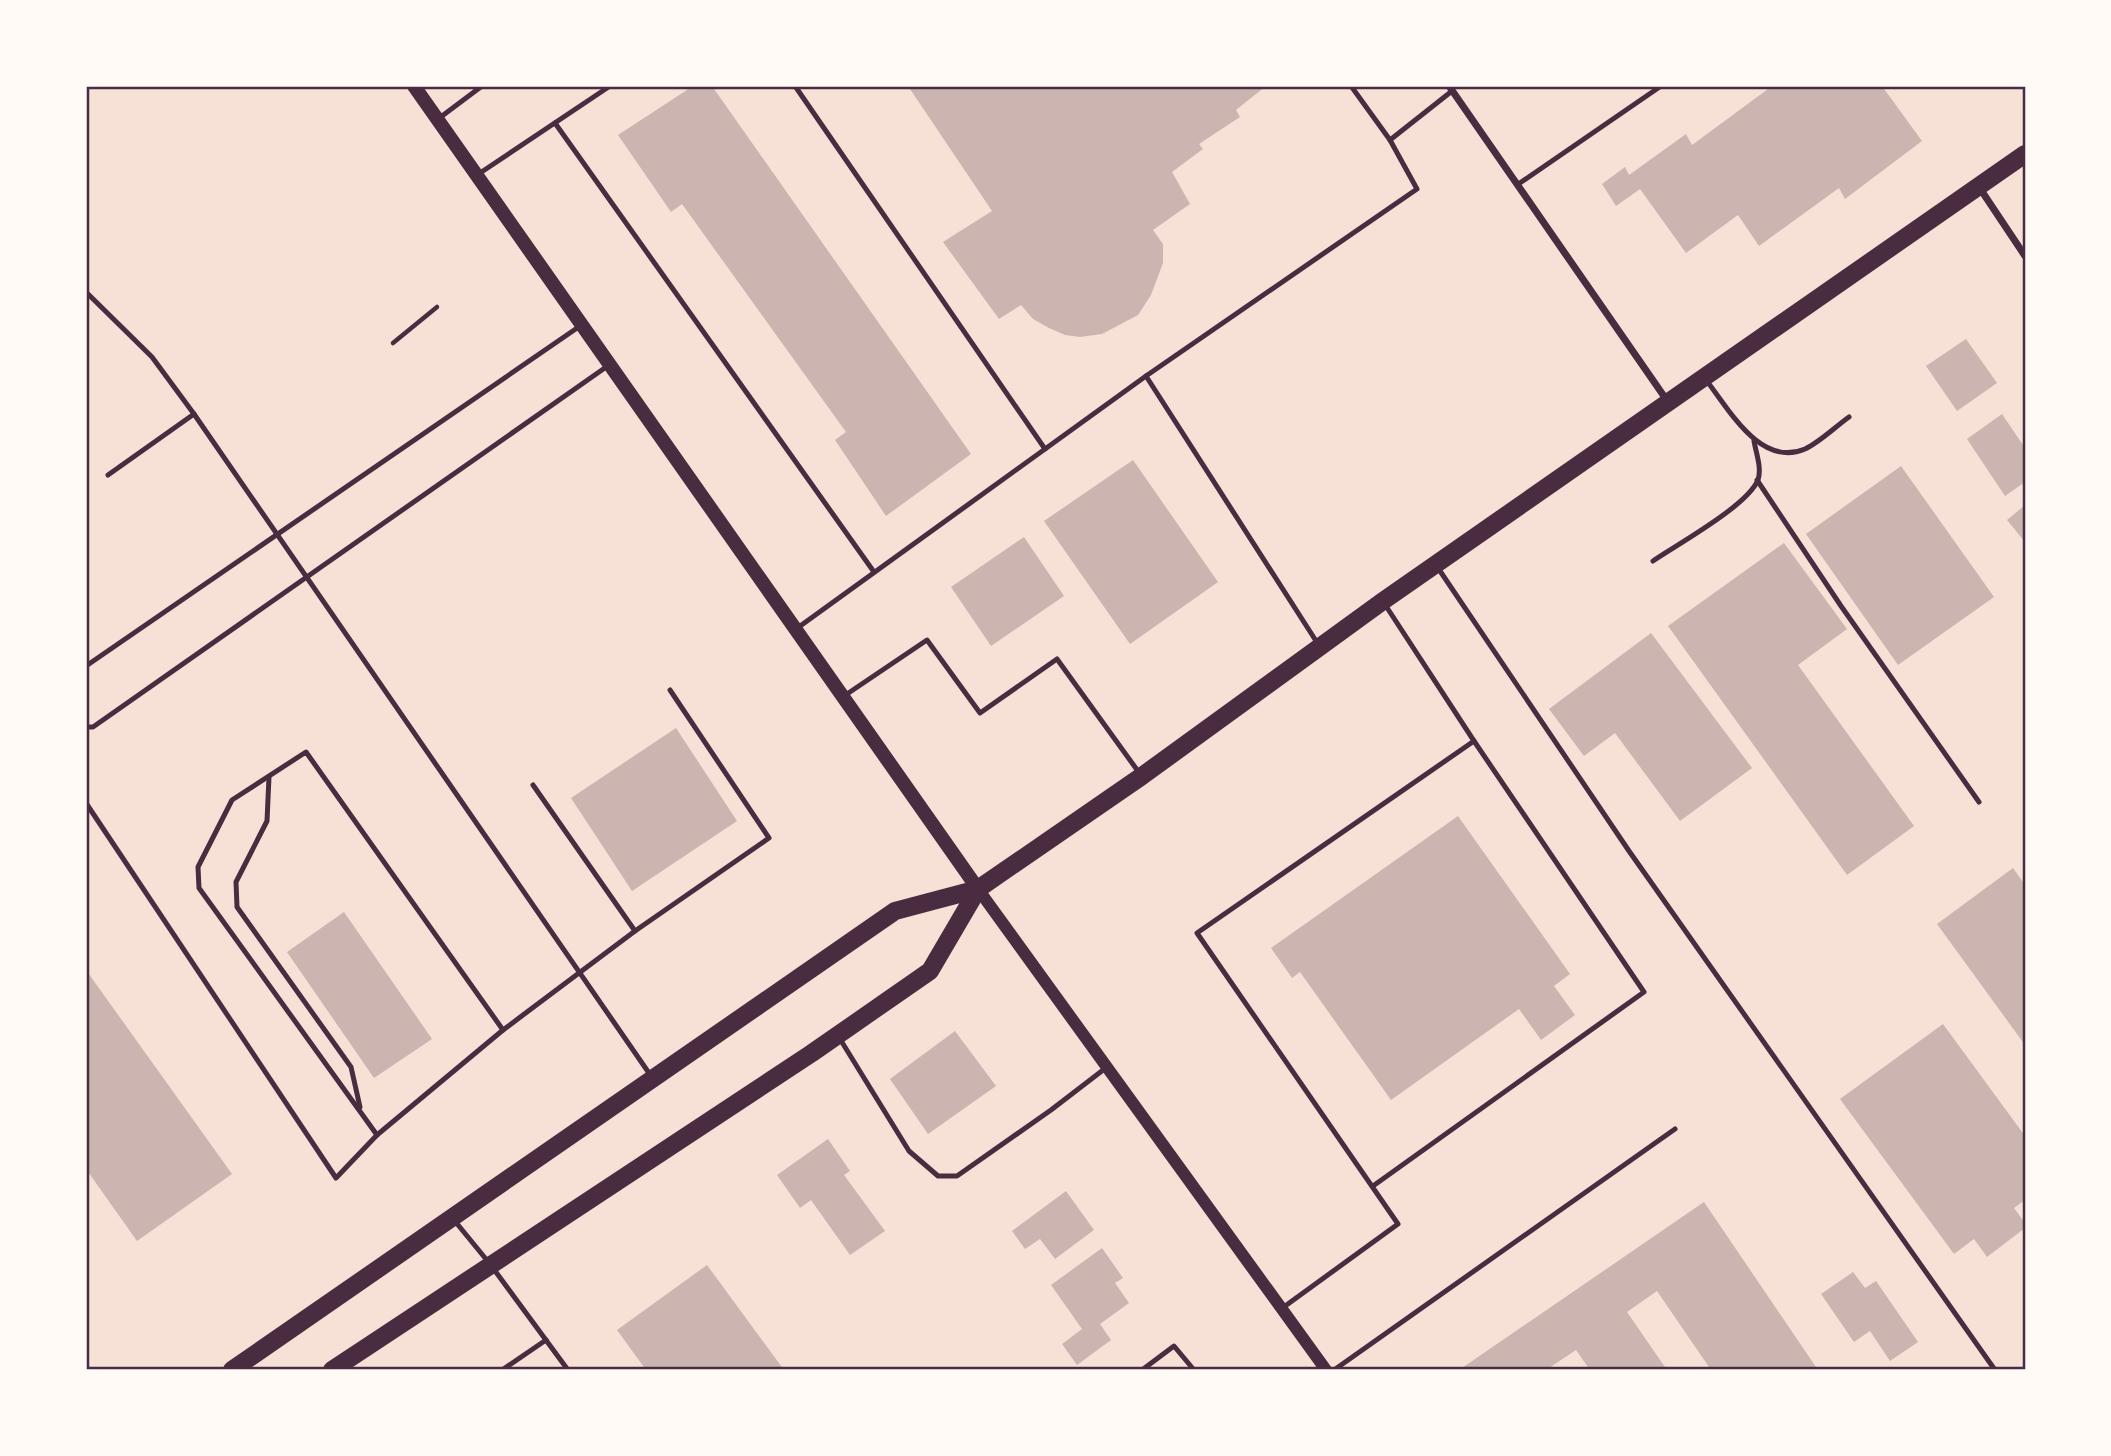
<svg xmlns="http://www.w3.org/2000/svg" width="2111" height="1456" viewBox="0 0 2111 1456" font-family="'Roboto Condensed',sans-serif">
<rect width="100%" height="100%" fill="#f7e1d7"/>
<g fill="#ccb4b1">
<path d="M 693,86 L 712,86 L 971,454 L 886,516 L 835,440 L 846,432 L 682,204 L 671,212 L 618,135 Z"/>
<path d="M 908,86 L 1266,86 L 1236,110 L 1240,117 L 1199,144 L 1203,149 L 1172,172 L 1190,204 L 1153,230 L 1163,244 L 1163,263 L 1151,295 L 1138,315 L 1102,334 L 1080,337 L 1065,335 L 1049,328 L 1033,319 L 1021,305 L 999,319 L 943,242 L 992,211 Z"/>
<path d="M 1766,86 L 1882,86 L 1922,141 L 1845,199 L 1839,188 L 1759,246 L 1738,215 L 1686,253 L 1640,189 L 1616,206 L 1602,184 L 1625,167 L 1629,175 L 1686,134 L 1692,145 L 1768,89 Z"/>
<path d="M 1966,339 L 1997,383 L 1957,411 L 1926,366 Z"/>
<path d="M 2002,414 L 2025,448 L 2025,482 L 2005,496 L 1967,439 Z"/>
<path d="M 1133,460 L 1218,582 L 1130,644 L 1044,521 Z"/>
<path d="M 1901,466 L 1994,597 L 1898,665 L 1806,534 Z"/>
<path d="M 2025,505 L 2025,542 L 2007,520 Z"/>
<path d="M 1024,537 L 1064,596 L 991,646 L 951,587 Z"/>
<path d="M 1784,543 L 1847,629 L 1798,665 L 1914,826 L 1847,875 L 1668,626 Z"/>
<path d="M 1651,633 L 1752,768 L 1680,821 L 1615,733 L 1584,756 L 1549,709 Z"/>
<path d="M 676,728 L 737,821 L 632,891 L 571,798 Z"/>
<path d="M 1458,816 L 1570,974 L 1554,986 L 1575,1015 L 1541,1040 L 1519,1009 L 1391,1100 L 1300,972 L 1292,978 L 1271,948 Z"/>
<path d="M 2013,868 L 2025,885 L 2025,1045 L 1937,924 Z"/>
<path d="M 344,912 L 432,1039 L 374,1078 L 287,952 Z"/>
<path d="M 86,970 L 232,1174 L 137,1241 L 86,1169 Z"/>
<path d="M 1943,1024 L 2025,1136 L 2025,1200 L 2014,1208 L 2025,1223 L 2025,1228 L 1987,1257 L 1974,1239 L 1954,1254 L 1840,1099 Z"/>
<path d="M 955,1031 L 996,1086 L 928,1134 L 890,1079 Z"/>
<path d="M 828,1139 L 850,1171 L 844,1175 L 885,1231 L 850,1255 L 811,1200 L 800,1208 L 777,1175 Z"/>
<path d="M 1066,1191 L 1094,1230 L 1055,1259 L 1040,1239 L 1025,1249 L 1012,1231 Z"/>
<path d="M 1704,1202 L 1818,1370 L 1711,1370 L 1657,1291 L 1627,1312 L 1667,1370 L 1590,1370 L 1576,1350 L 1546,1370 L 1459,1370 Z"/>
<path d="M 1102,1248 L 1123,1278 L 1115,1283 L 1129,1303 L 1100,1324 L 1111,1340 L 1077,1365 L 1062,1344 L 1082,1329 L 1051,1285 Z"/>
<path d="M 707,1265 L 784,1370 L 646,1370 L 617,1330 Z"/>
<path d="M 1853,1272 L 1865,1288 L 1876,1281 L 1918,1342 L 1890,1361 L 1870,1331 L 1854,1342 L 1821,1294 Z"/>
</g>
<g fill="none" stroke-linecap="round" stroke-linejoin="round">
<path stroke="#4a2c40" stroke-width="4.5" d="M 393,343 L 437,307"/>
<g stroke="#4a2c40" stroke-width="5">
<path d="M 795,86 L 1045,449"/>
<path d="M 1351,86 L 1390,140"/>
<path d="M 438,119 L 482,86"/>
<path d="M 555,123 L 874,572"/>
<path d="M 477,175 L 610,86"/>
<path d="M 1517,185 L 1661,86"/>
<path d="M 86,292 L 152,357 L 194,414 L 651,1076"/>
<path d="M 1706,380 C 1729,409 1760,468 1805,449 C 1820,442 1835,427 1849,417"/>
<path d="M 108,475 L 194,414"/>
<path d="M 1757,480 L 1841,606 L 1979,802"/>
<path d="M 1653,561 C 1678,544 1747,506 1758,480 C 1762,468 1756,453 1754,441"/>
<path d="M 1438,568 L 1629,851 L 1995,1370"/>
<path d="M 796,629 L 1146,376"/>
<path d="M 1318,644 L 1146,376 L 1417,189 L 1390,140 L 1452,91"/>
<path d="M 86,666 L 580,326"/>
<path d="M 844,696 L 927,640 L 980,713 L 1057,659 L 1140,774"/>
<path d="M 86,727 L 93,727 L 609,365"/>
<path d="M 269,777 L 267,821 L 236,882 L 237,907 L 351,1067 L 360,1107"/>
<path d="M 533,785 L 635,931"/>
<path d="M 86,803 L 336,1178 L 377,1135 L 503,1030 L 635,931 L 769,838 L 670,690"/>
<path d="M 840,1039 L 909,1151 L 938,1176 L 957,1176 L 1051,1110 L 1107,1067"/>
<path d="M 377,1135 L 199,888 L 198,867 L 232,800 L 306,752 L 503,1030"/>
<path d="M 1373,1186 L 1644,992 L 1474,741 L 1384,603"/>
<path d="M 454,1220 L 490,1264 L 568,1370"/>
<path d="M 1281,1309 L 1398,1224 L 1197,933 L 1474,741"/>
<path d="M 502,1370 L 546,1340"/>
<path d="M 1142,1370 L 1174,1346 L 1194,1370"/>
<path d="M 1334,1370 L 1675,1129"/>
</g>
<g stroke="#4a2c40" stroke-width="7">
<path d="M 1449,86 L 1668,402"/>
<path d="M 1979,187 L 2025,256"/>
</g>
<path stroke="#4a2c40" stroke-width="12" d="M 978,889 L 1326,1370"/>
<path stroke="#4a2c40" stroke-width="14" d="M 414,86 L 978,889"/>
<g stroke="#4a2c40" stroke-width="18">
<path d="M 232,1370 L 895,911 L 978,889 L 1142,776 L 1383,601 L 2025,154"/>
<path d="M 332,1370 L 812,1053 L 930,971 L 978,889"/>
</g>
</g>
<rect width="2111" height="1456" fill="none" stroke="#fffaf5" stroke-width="175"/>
<rect x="88" y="88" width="1936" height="1280" fill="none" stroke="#4a2c40" stroke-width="2.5"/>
</svg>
